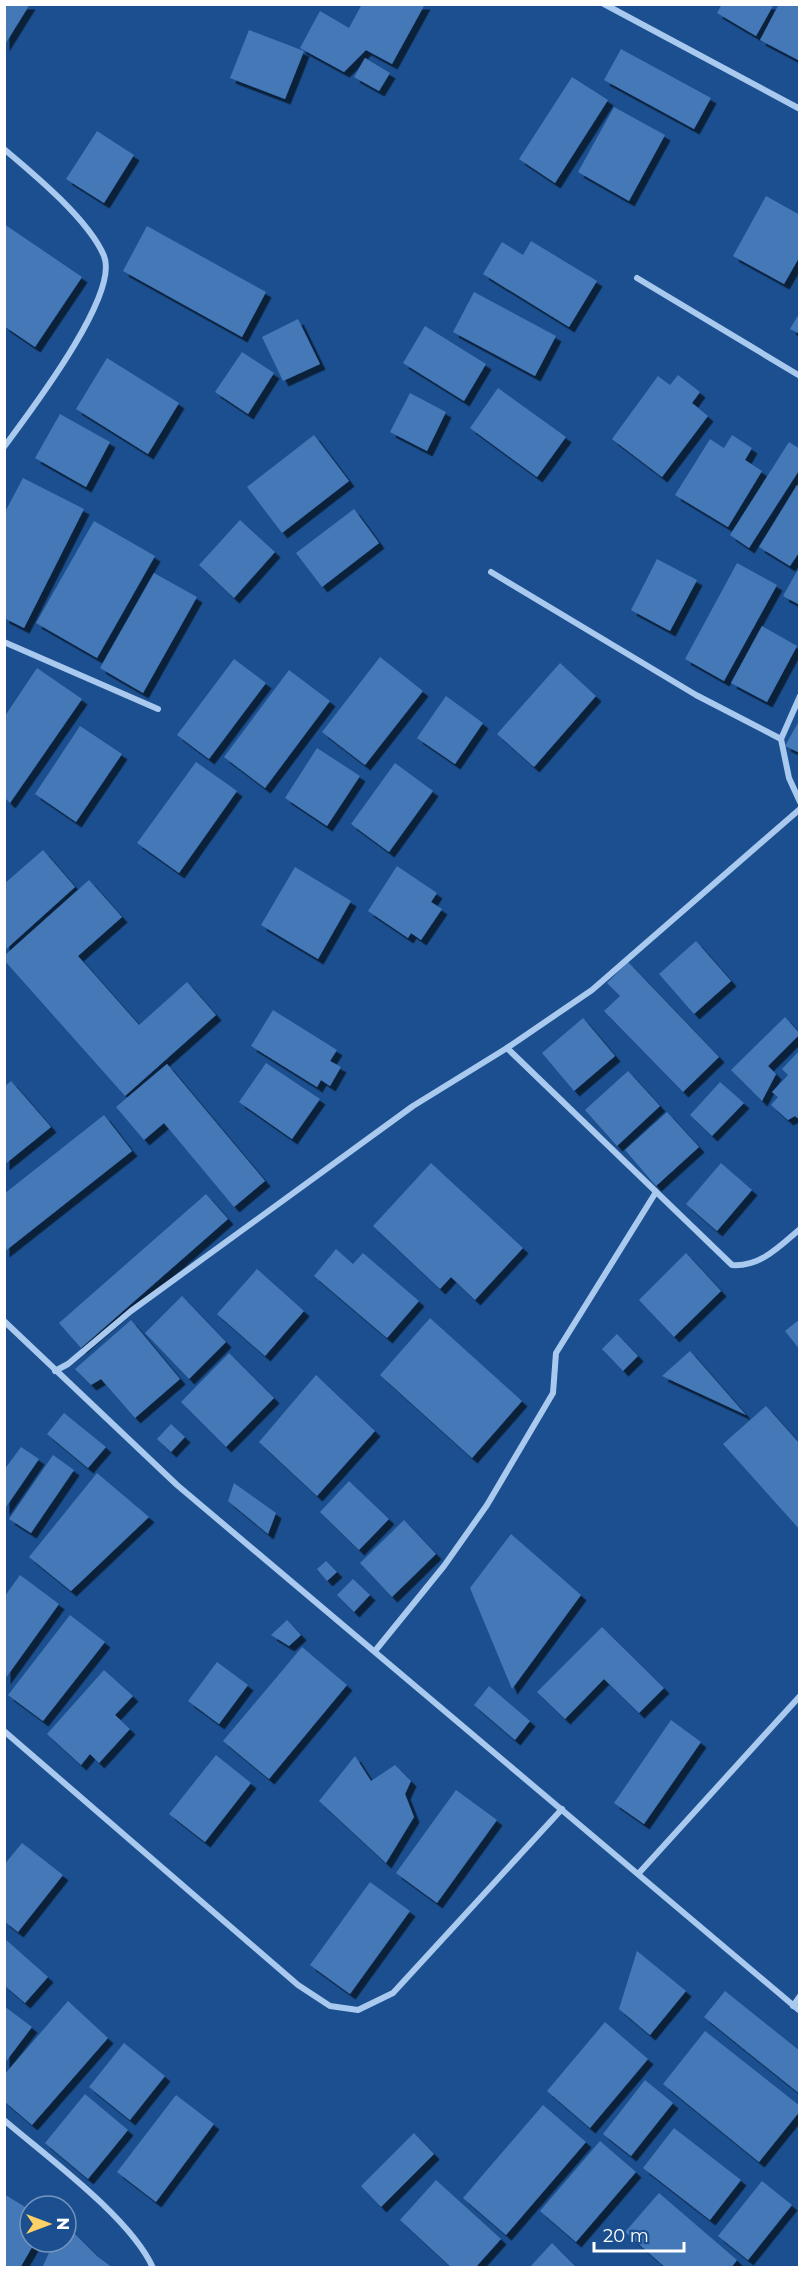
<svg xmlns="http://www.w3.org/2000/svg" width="804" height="2272" viewBox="0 0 804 2272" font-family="Montserrat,sans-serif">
<defs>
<filter id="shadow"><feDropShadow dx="5.5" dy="5.5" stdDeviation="0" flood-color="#0009"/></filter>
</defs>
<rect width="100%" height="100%" fill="#1b4f8f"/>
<g fill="#4478b7" filter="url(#shadow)">
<path d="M 4,4 L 30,4 L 4,46 Z"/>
<path d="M 362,4 L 425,4 L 392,64 L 366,50 L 344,72 L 300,48 L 320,11 L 349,28 Z"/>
<path d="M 722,4 L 774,4 L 756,36 L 717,13 Z"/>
<path d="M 779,4 L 800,4 L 800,61 L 760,40 Z"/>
<path d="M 249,30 L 304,51 L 285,99 L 230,78 Z"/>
<path d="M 621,49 L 711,98 L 694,129 L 604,80 Z"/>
<path d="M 365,58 L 390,73 L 379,91 L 354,77 Z"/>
<path d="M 572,77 L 608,100 L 555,183 L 519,159 Z"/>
<path d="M 614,107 L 665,135 L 629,201 L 578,172 Z"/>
<path d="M 97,131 L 134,155 L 104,203 L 66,179 Z"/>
<path d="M 766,196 L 800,215 L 800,256 L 784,284 L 733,256 Z"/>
<path d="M 4,224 L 82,277 L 35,347 L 4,326 Z"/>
<path d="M 147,226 L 266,292 L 242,337 L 123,271 Z"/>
<path d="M 531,241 L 597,281 L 569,327 L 483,274 L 502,242 L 523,255 Z"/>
<path d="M 474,292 L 556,336 L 535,376 L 453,332 Z"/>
<path d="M 800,312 L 800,334 L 790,329 Z"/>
<path d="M 298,319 L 320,364 L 283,381 L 262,337 Z"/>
<path d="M 425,326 L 486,364 L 464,401 L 403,363 Z"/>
<path d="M 242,352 L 274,373 L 248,414 L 215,392 Z"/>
<path d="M 107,358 L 179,403 L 148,454 L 76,409 Z"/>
<path d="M 678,375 L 700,392 L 692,403 L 708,416 L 662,477 L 612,439 L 658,376 L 670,385 Z"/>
<path d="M 498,388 L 566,437 L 537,477 L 470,428 Z"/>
<path d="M 410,393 L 446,412 L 427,451 L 390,432 Z"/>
<path d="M 60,414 L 110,442 L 86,487 L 35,458 Z"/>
<path d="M 314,435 L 349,481 L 282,533 L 247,487 Z"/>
<path d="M 732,435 L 752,448 L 745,460 L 762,471 L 728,527 L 675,495 L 710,439 L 724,448 Z"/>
<path d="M 789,442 L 800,449 L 800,469 L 749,548 L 730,535 Z"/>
<path d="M 23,478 L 84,509 L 24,628 L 4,618 L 4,514 Z"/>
<path d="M 797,485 L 800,487 L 800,551 L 790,566 L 759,547 Z"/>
<path d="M 354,509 L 379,543 L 322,587 L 296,553 Z"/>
<path d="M 240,520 L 275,552 L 234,598 L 199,565 Z"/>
<path d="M 94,521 L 155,556 L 97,658 L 36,623 Z"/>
<path d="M 657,559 L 697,580 L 670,631 L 631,610 Z"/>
<path d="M 737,563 L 777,585 L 724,681 L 685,659 Z"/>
<path d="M 800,566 L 800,605 L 783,596 Z"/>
<path d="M 154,573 L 197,597 L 143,693 L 100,668 Z"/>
<path d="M 762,626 L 797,646 L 767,702 L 731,683 Z"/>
<path d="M 380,657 L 423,691 L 365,765 L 322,732 Z"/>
<path d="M 234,659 L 266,683 L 209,759 L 177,735 Z"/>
<path d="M 560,663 L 596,696 L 534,767 L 497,734 Z"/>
<path d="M 37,668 L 82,699 L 10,803 L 5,798 L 5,716 Z"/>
<path d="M 289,670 L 330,701 L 265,788 L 224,757 Z"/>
<path d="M 446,696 L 483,723 L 455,764 L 417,738 Z"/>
<path d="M 800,719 L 800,753 L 785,746 Z"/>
<path d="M 80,726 L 122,754 L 76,822 L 35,794 Z"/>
<path d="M 317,748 L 360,776 L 327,826 L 285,798 Z"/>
<path d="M 196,762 L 237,791 L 179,873 L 137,843 Z"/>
<path d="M 395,763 L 433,791 L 389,852 L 351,824 Z"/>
<path d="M 43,850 L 75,887 L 4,951 L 4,884 Z"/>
<path d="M 397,866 L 437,893 L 431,902 L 442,909 L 421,940 L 411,933 L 408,938 L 368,911 Z"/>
<path d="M 295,867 L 351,901 L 318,959 L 261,925 Z"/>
<path d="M 89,880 L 122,917 L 78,956 L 139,1025 L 187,982 L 216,1015 L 125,1096 L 4,960 L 4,956 Z"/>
<path d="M 696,941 L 731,981 L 694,1014 L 659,974 Z"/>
<path d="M 628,962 L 719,1057 L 683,1092 L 604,1011 L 620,996 L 607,983 Z"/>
<path d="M 273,1010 L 337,1050 L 330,1061 L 341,1067 L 330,1086 L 321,1080 L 317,1087 L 251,1046 Z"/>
<path d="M 785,1017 L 800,1034 L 768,1066 L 776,1074 L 762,1101 L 731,1070 Z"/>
<path d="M 583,1018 L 615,1056 L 574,1091 L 542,1053 Z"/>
<path d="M 798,1052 L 800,1120 L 795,1116 L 788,1120 L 771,1105 L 778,1097 L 772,1092 L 788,1075 L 782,1069 Z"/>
<path d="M 266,1063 L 320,1099 L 292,1139 L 239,1102 Z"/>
<path d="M 167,1064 L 265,1181 L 234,1207 L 164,1123 L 144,1140 L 116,1107 Z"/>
<path d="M 628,1071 L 660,1106 L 617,1146 L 585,1110 Z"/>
<path d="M 11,1081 L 51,1127 L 4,1165 L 4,1087 Z"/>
<path d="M 720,1082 L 744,1103 L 712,1136 L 690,1115 Z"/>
<path d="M 667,1112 L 699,1147 L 656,1186 L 625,1150 Z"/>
<path d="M 104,1115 L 132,1151 L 4,1252 L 4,1194 Z"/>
<path d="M 431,1163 L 523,1248 L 475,1300 L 451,1277 L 440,1289 L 373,1226 Z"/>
<path d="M 721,1163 L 752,1190 L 717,1231 L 686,1204 Z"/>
<path d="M 206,1194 L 228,1219 L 81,1348 L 59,1323 Z"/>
<path d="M 336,1249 L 353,1264 L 363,1253 L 419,1301 L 387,1338 L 314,1276 Z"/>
<path d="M 686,1253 L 721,1291 L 674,1337 L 639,1300 Z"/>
<path d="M 257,1269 L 304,1311 L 265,1356 L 217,1314 Z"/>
<path d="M 182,1296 L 226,1342 L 189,1379 L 145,1333 Z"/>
<path d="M 430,1318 L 522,1401 L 472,1458 L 380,1375 Z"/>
<path d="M 800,1319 L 800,1350 L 785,1331 Z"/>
<path d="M 131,1320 L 180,1379 L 135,1418 L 101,1379 L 91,1385 L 75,1369 Z"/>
<path d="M 617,1334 L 638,1356 L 623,1371 L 602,1349 Z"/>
<path d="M 690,1351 L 746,1415 L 662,1376 Z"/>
<path d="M 229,1353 L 274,1398 L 226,1447 L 181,1402 Z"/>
<path d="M 316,1375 L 375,1431 L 317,1496 L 259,1442 Z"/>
<path d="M 766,1406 L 800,1444 L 800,1530 L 723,1444 Z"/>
<path d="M 64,1413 L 106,1447 L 88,1468 L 47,1434 Z"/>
<path d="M 171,1424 L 185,1437 L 171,1452 L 157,1439 Z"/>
<path d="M 21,1447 L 39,1459 L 4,1510 L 4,1470 Z"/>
<path d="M 53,1455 L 74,1470 L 31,1533 L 9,1519 Z"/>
<path d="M 97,1473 L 149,1517 L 71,1591 L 29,1557 Z"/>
<path d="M 349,1481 L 389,1519 L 359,1550 L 320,1512 Z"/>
<path d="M 234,1483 L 276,1513 L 268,1534 L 228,1501 Z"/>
<path d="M 404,1520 L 436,1554 L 392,1597 L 360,1563 Z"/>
<path d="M 511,1534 L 581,1595 L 512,1689 L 470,1588 Z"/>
<path d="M 326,1561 L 337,1572 L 327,1581 L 317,1569 Z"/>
<path d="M 20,1575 L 59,1604 L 5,1679 L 5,1596 Z"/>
<path d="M 353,1579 L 370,1595 L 354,1612 L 337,1595 Z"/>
<path d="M 70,1615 L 105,1642 L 43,1721 L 8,1695 Z"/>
<path d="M 287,1620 L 301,1635 L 289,1646 L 271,1635 Z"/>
<path d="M 602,1627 L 664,1688 L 639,1713 L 604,1679 L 565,1719 L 537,1692 Z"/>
<path d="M 302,1647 L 347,1685 L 269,1779 L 223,1741 Z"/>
<path d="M 217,1662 L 248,1685 L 219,1724 L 188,1701 Z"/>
<path d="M 104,1670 L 133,1696 L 115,1715 L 130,1729 L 99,1763 L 90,1754 L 81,1765 L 47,1734 Z"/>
<path d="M 489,1686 L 530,1721 L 515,1740 L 474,1705 Z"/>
<path d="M 671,1720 L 701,1742 L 644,1824 L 614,1803 Z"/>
<path d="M 216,1755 L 251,1783 L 205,1842 L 169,1814 Z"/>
<path d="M 355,1756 L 371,1781 L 395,1765 L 411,1781 L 405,1794 L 414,1817 L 386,1863 L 319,1801 Z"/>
<path d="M 456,1790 L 497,1820 L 437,1903 L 396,1873 Z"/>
<path d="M 22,1843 L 63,1875 L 18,1932 L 4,1921 L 4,1865 Z"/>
<path d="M 370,1882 L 410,1911 L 350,1994 L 310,1965 Z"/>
<path d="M 4,1938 L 48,1977 L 25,2003 L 4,1985 Z"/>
<path d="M 637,1951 L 686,1991 L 650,2035 L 619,2009 Z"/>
<path d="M 725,1991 L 800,2051 L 800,2094 L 704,2017 Z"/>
<path d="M 68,2001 L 108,2038 L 32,2125 L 4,2101 L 4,2075 Z"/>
<path d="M 4,2006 L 32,2027 L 4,2064 Z"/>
<path d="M 605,2022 L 648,2059 L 590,2128 L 547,2091 Z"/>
<path d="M 705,2031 L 800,2106 L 800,2111 L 759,2162 L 663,2084 Z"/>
<path d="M 124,2043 L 165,2076 L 130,2120 L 89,2087 Z"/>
<path d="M 645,2080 L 673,2103 L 631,2156 L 603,2134 Z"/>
<path d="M 85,2094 L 128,2130 L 88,2179 L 45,2143 Z"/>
<path d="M 176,2095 L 214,2124 L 156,2202 L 117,2172 Z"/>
<path d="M 543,2105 L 586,2142 L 506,2235 L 463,2198 Z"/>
<path d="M 674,2128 L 741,2180 L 710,2220 L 643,2168 Z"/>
<path d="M 414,2133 L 434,2154 L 381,2207 L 361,2186 Z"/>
<path d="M 600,2141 L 636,2172 L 576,2242 L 540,2211 Z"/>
<path d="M 436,2180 L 501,2239 L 475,2268 L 452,2268 L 400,2220 Z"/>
<path d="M 762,2181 L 792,2205 L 748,2260 L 718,2236 Z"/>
<path d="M 659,2193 L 737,2260 L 731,2268 L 666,2268 L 625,2232 Z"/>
<path d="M 4,2194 L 30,2210 L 30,2242 L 35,2242 L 20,2268 L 4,2268 Z"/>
<path d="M 66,2225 L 98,2257 L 113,2268 L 42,2268 L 54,2242 L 66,2242 Z"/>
<path d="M 552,2243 L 577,2268 L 529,2268 Z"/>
</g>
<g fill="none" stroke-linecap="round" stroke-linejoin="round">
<g stroke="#a9c9ee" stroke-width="6">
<path d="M 604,4 L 800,109"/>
<path d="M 4,149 C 35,175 89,220 104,256 C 120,295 29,413 4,447"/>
<path d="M 637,278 L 800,376"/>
<path d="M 491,572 L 696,695 L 781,739"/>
<path d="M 4,642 L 158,709"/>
<path d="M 800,696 L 781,739 L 789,778 L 800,802"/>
<path d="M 507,1048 L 732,1265 C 760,1267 779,1247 800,1229"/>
<path d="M 4,1321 L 177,1485 L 800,2011"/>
<path d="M 55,1371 L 68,1364 L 131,1311 L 413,1106 L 507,1048 L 592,990 L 800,809"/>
<path d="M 375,1651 L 444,1566 L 487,1505 L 553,1393 L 556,1353 L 656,1192"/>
<path d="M 4,1731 L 298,1985 L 330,2006 L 358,2010 L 393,1993 L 562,1809"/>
<path d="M 639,1873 L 800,1696"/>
<path d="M 793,2006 L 800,1996"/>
<path d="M 4,2120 C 47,2157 131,2218 153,2268"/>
</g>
</g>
<rect width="804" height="2272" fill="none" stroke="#ffffff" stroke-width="12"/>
<g transform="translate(48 2224) rotate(90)"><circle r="28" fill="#1b4f8f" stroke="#7695bc" stroke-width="1.5"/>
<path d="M0-4.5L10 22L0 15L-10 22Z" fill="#ffd166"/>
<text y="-9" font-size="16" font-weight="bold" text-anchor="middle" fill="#ffffff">N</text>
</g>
<path d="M594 2242v9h90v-9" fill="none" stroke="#ffffff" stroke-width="3"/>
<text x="603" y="2242" font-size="18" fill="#ffffff" stroke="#1b4f8f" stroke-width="4.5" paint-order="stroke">20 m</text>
</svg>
